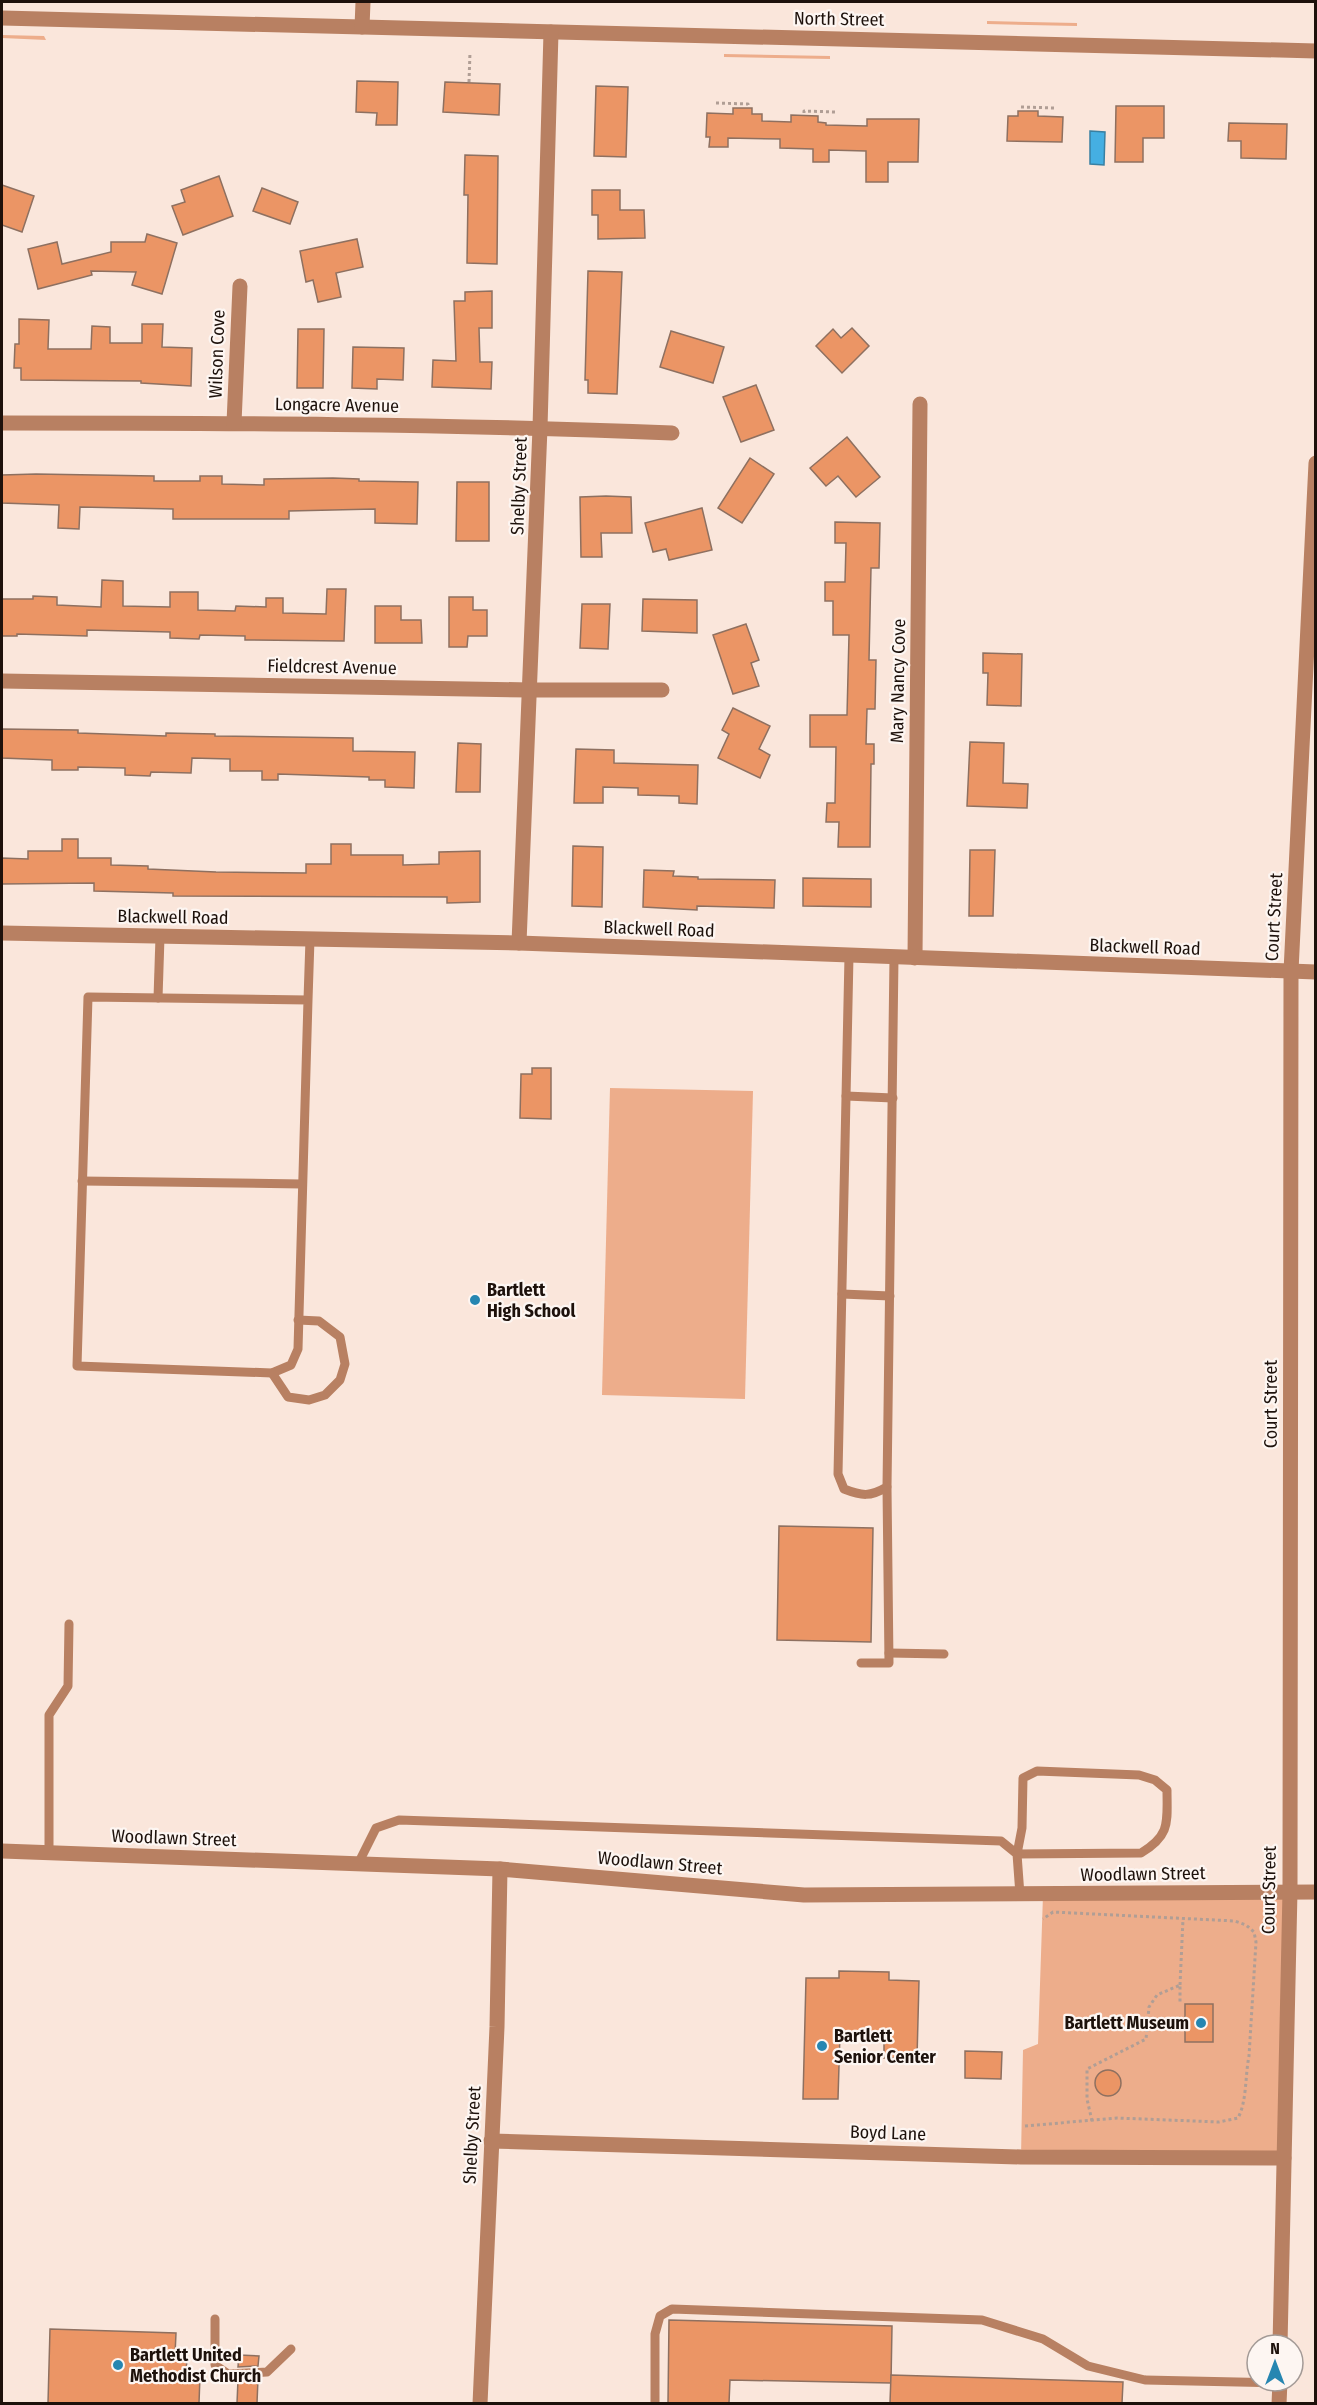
<svg xmlns="http://www.w3.org/2000/svg" width="1317" height="2405" viewBox="0 0 1317 2405" font-family="'Fira Sans Condensed',sans-serif">
<rect width="100%" height="100%" fill="#fae6db"/>
<g fill="#edad8b">
<path d="M 987,21 L 1077,23 L 1077,26 L 987,24 Z"/>
<path d="M 2,35 L 44,36 L 46,40 L 2,38 Z"/>
<path d="M 724,54 L 830,56 L 830,59 L 724,57 Z"/>
<path d="M 610,1088 L 753,1091 L 745,1399 L 602,1395 Z"/>
<path d="M 1290,1891 L 1284,2158 L 1021,2157 L 1023,2050 L 1038,2044 L 1043,1895 Z"/>
</g>
<path fill="#45afe2" stroke="#3980a2" stroke-width="1.5" d="M 1090,131 L 1105,132 L 1104,165 L 1090,164 Z"/>
<g fill="#eb9565" stroke="#8e7060" stroke-width="1.5">
<path d="M 357,81 L 398,82 L 397,125 L 376,125 L 377,113 L 356,112 Z"/>
<path d="M 445,82 L 500,84 L 499,115 L 443,112 Z"/>
<path d="M 596,86 L 628,87 L 626,157 L 594,156 Z"/>
<path d="M 1116,106 L 1164,106 L 1164,138 L 1143,138 L 1143,162 L 1115,162 Z"/>
<path d="M 733,108 L 752,108 L 752,114 L 762,114 L 762,121 L 791,122 L 791,115 L 818,116 L 818,122 L 826,123 L 826,125 L 867,126 L 867,119 L 919,119 L 918,162 L 888,162 L 888,182 L 866,182 L 866,151 L 829,150 L 829,162 L 813,162 L 813,149 L 780,148 L 780,139 L 728,138 L 728,147 L 709,147 L 710,137 L 706,137 L 707,113 L 733,114 Z"/>
<path d="M 1018,111 L 1038,111 L 1038,116 L 1063,117 L 1062,142 L 1007,141 L 1008,116 L 1018,116 Z"/>
<path d="M 1229,123 L 1287,124 L 1286,159 L 1241,158 L 1241,141 L 1228,141 Z"/>
<path d="M 465,155 L 498,156 L 497,264 L 467,263 L 468,195 L 464,195 Z"/>
<path d="M 219,176 L 233,216 L 183,235 L 172,206 L 185,202 L 181,190 Z"/>
<path d="M 2,185 L 34,196 L 22,232 L 2,225 Z"/>
<path d="M 262,188 L 298,202 L 290,224 L 253,211 Z"/>
<path d="M 592,190 L 620,190 L 620,210 L 644,210 L 645,238 L 598,239 L 598,215 L 592,215 Z"/>
<path d="M 147,234 L 177,243 L 162,294 L 132,285 L 136,272 L 91,271 L 92,275 L 38,289 L 28,249 L 57,242 L 62,264 L 111,252 L 111,242 L 145,242 Z"/>
<path d="M 357,239 L 363,267 L 336,273 L 341,297 L 318,302 L 313,280 L 306,282 L 300,251 Z"/>
<path d="M 588,271 L 622,272 L 617,394 L 588,393 L 588,380 L 585,380 Z"/>
<path d="M 492,291 L 492,328 L 479,328 L 480,362 L 492,362 L 491,389 L 432,387 L 433,360 L 456,361 L 454,301 L 465,301 L 465,292 Z"/>
<path d="M 19,319 L 49,320 L 48,349 L 91,349 L 92,326 L 110,327 L 110,343 L 142,343 L 142,324 L 163,324 L 162,347 L 192,348 L 191,386 L 141,383 L 141,381 L 21,380 L 21,368 L 14,368 L 15,344 L 19,344 Z"/>
<path d="M 852,328 L 869,346 L 842,373 L 816,346 L 833,329 L 841,338 Z"/>
<path d="M 298,329 L 324,329 L 323,388 L 297,388 Z"/>
<path d="M 671,331 L 724,347 L 713,383 L 660,367 Z"/>
<path d="M 353,347 L 404,348 L 403,380 L 377,379 L 377,389 L 352,388 Z"/>
<path d="M 756,385 L 774,430 L 741,442 L 723,397 Z"/>
<path d="M 847,437 L 880,477 L 856,497 L 838,476 L 826,486 L 810,468 Z"/>
<path d="M 750,458 L 774,474 L 742,523 L 718,508 Z"/>
<path d="M 36,474 L 154,476 L 154,481 L 200,481 L 200,476 L 222,476 L 222,484 L 264,485 L 264,479 L 333,478 L 359,479 L 359,481 L 418,482 L 417,524 L 375,523 L 375,509 L 289,511 L 289,519 L 173,519 L 173,509 L 80,507 L 79,529 L 58,528 L 59,505 L 2,503 L 2,475 Z"/>
<path d="M 457,482 L 489,482 L 489,541 L 456,541 Z"/>
<path d="M 606,496 L 631,497 L 632,533 L 601,533 L 602,557 L 581,557 L 580,497 Z"/>
<path d="M 702,508 L 712,550 L 669,560 L 666,549 L 653,552 L 645,523 Z"/>
<path d="M 835,522 L 880,523 L 879,568 L 871,568 L 869,660 L 876,660 L 875,709 L 867,709 L 866,744 L 874,744 L 874,764 L 871,764 L 870,847 L 838,847 L 839,822 L 826,822 L 827,803 L 835,803 L 836,747 L 810,747 L 810,715 L 847,715 L 849,635 L 833,635 L 833,601 L 825,601 L 825,582 L 845,582 L 846,543 L 835,543 Z"/>
<path d="M 102,580 L 123,581 L 123,606 L 170,607 L 170,592 L 198,592 L 198,610 L 235,611 L 236,606 L 266,607 L 266,598 L 283,598 L 283,613 L 326,614 L 327,589 L 346,589 L 344,641 L 245,640 L 245,636 L 200,635 L 199,639 L 170,638 L 170,632 L 87,630 L 87,636 L 17,634 L 17,636 L 2,636 L 2,599 L 33,599 L 33,596 L 57,597 L 57,605 L 101,607 Z"/>
<path d="M 449,597 L 473,597 L 473,610 L 487,610 L 487,636 L 468,636 L 467,647 L 449,647 Z"/>
<path d="M 643,599 L 697,600 L 697,633 L 642,631 Z"/>
<path d="M 582,604 L 610,604 L 608,649 L 580,648 Z"/>
<path d="M 375,606 L 401,606 L 401,620 L 421,620 L 422,643 L 375,643 Z"/>
<path d="M 746,624 L 759,660 L 751,663 L 759,686 L 733,694 L 713,635 Z"/>
<path d="M 983,653 L 1022,654 L 1021,706 L 987,705 L 988,673 L 983,673 Z"/>
<path d="M 733,708 L 770,726 L 759,749 L 770,755 L 760,778 L 718,758 L 729,734 L 722,730 Z"/>
<path d="M 2,729 L 78,730 L 78,733 L 166,736 L 166,733 L 215,734 L 215,736 L 353,738 L 353,751 L 415,752 L 414,788 L 385,787 L 385,780 L 369,780 L 369,777 L 278,774 L 278,780 L 262,780 L 262,771 L 230,771 L 230,759 L 192,758 L 191,773 L 151,772 L 150,776 L 125,775 L 125,768 L 78,767 L 78,770 L 52,770 L 52,760 L 2,758 Z"/>
<path d="M 970,742 L 1004,743 L 1003,783 L 1028,784 L 1027,808 L 967,806 Z"/>
<path d="M 458,743 L 481,744 L 480,792 L 456,792 Z"/>
<path d="M 576,749 L 614,750 L 614,763 L 698,765 L 697,804 L 679,803 L 679,796 L 638,795 L 638,788 L 603,787 L 603,803 L 574,803 Z"/>
<path d="M 62,839 L 78,839 L 78,858 L 111,858 L 111,865 L 148,866 L 148,869 L 216,872 L 306,873 L 306,864 L 331,864 L 331,844 L 351,844 L 351,855 L 403,855 L 403,865 L 439,864 L 439,852 L 480,851 L 480,902 L 447,903 L 447,897 L 173,896 L 173,893 L 94,891 L 94,883 L 2,884 L 2,858 L 28,859 L 28,851 L 62,851 Z"/>
<path d="M 573,846 L 603,847 L 602,907 L 572,906 Z"/>
<path d="M 970,850 L 995,850 L 993,916 L 969,916 Z"/>
<path d="M 644,870 L 674,871 L 673,876 L 698,877 L 698,879 L 775,880 L 774,908 L 697,906 L 697,910 L 643,907 Z"/>
<path d="M 803,878 L 871,879 L 871,907 L 803,906 Z"/>
<path d="M 532,1068 L 551,1068 L 551,1119 L 520,1118 L 521,1074 L 532,1074 Z"/>
<path d="M 779,1526 L 873,1528 L 871,1642 L 777,1640 Z"/>
<path d="M 839,1971 L 889,1972 L 889,1980 L 919,1981 L 917,2058 L 884,2058 L 884,2034 L 840,2033 L 838,2099 L 803,2099 L 806,1978 L 839,1978 Z"/>
<rect x="1185" y="2004" width="28" height="38"/>
<path d="M 965,2051 L 1002,2052 L 1001,2079 L 965,2078 Z"/>
<circle cx="1108" cy="2083" r="13"/>
<path d="M 669,2320 L 892,2326 L 891,2383 L 730,2380 L 729,2403 L 668,2403 Z"/>
<path d="M 50,2329 L 176,2333 L 175,2355 L 187,2355 L 186,2376 L 200,2376 L 199,2403 L 48,2403 Z"/>
<path d="M 239,2355 L 259,2356 L 258,2366 L 238,2367 Z"/>
<path d="M 891,2375 L 1123,2382 L 1122,2403 L 890,2403 Z"/>
<path d="M 258,2379 L 257,2403 L 237,2403 L 238,2380 Z"/>
</g>
<g fill="none" stroke-linecap="round" stroke-linejoin="round">
<g stroke="#b09e95" stroke-width="3" stroke-dasharray="3 3" stroke-linecap="butt">
<path d="M 469,82 L 470,52"/>
<path d="M 716,103 L 748,104 L 748,106"/>
<path d="M 1021,107 L 1055,108"/>
<path d="M 804,113 L 804,111 L 835,112"/>
<path d="M 1180,1985 L 1183,1919"/>
<path d="M 1092,2121 L 1087,2099 L 1087,2069 L 1146,2039 L 1149,2007 L 1157,1995 L 1180,1985 L 1180,2003"/>
<path d="M 1025,2126 L 1117,2118 L 1219,2122 L 1238,2118 C 1247,2101 1245,2076 1249,2056 L 1256,1942 L 1254,1932 L 1246,1925 L 1235,1921 L 1053,1912 L 1043,1919"/>
</g>
<g stroke="#b88062" stroke-width="9">
<path d="M 849,956 L 838,1474 L 844,1489 C 862,1496 870,1497 887,1487 L 894,958"/>
<path d="M 158,998 L 160,937"/>
<path d="M 308,1000 L 298,1349 L 291,1365 L 272,1373 L 77,1366 L 88,997 L 308,1000 L 310,939"/>
<path d="M 846,1096 L 893,1098"/>
<path d="M 82,1181 L 302,1184"/>
<path d="M 842,1294 L 890,1296"/>
<path d="M 272,1373 L 288,1397 L 309,1400 L 325,1395 L 340,1380 L 345,1364 L 340,1337 L 319,1321 L 298,1320"/>
<path d="M 889,1653 L 944,1654"/>
<path d="M 861,1663 L 889,1663 L 887,1487"/>
<path d="M 1037,1771 L 1139,1775 L 1155,1780 L 1167,1790 C 1167,1822 1171,1835 1141,1853 L 1017,1854 L 1022,1828 L 1023,1778 Z"/>
<path d="M 49,1853 L 49,1715 L 68,1686 L 69,1624"/>
<path d="M 358,1864 L 376,1828 L 399,1820 L 1001,1841 L 1017,1854 L 1020,1895"/>
<path d="M 215,2319 L 215,2365 L 228,2374 L 267,2372 L 291,2349"/>
<path d="M 655,2404 L 655,2334 L 660,2316 L 672,2309 L 982,2320 L 1043,2339 L 1088,2366 L 1145,2380 L 1280,2383"/>
</g>
<g stroke="#b88062" stroke-width="15">
<path d="M 2,18 L 1316,51"/>
<path d="M 362,27 L 363,2"/>
<path d="M 2,423 C 225,423 449,424 672,433"/>
<path d="M 234,423 L 240,286"/>
<path d="M 2,681 L 530,690 L 662,690"/>
<path d="M 519,943 L 540,428 L 551,32"/>
<path d="M 915,958 L 920,404"/>
<path d="M 491,2141 L 1021,2157 L 1284,2158"/>
<path d="M 1280,2345 L 1290,1891 L 1291,971 L 1316,463"/>
<path d="M 480,2404 L 497,2027 L 500,1869"/>
<path d="M 1279,2404 L 1280,2381"/>
</g>
<g stroke="#b88062" stroke-width="15">
<path d="M 2,933 L 519,943 L 1316,972"/>
<path d="M 2,1851 L 500,1869 L 804,1895 L 1316,1892"/>
</g>
</g>
<g fill="#2686b1" stroke="#fdf6f2" stroke-width="2">
<circle cx="475" cy="1300" r="6"/>
<circle cx="1201" cy="2023" r="6"/>
<circle cx="822" cy="2046" r="6"/>
<circle cx="118" cy="2365" r="6"/>
</g>
<g text-anchor="middle" stroke-width="4.5" stroke-linejoin="round" paint-order="stroke">
<g font-size="18" fill="#1d110b" stroke="#fdf6f2">
<text transform="translate(839 19) rotate(1)" y="6">North Street</text>
<text transform="translate(217 354) rotate(-88)" y="6">Wilson Cove</text>
<text transform="translate(337 405) rotate(1)" y="6">Longacre Avenue</text>
<text transform="translate(519 486) rotate(-88)" y="6">Shelby Street</text>
<text transform="translate(332 667) rotate(1)" y="6">Fieldcrest Avenue</text>
<text transform="translate(898 681) rotate(-89)" y="6">Mary Nancy Cove</text>
<text transform="translate(173 917) rotate(1)" y="6">Blackwell Road</text>
<text transform="translate(1274 917) rotate(-87)" y="6">Court Street</text>
<text transform="translate(659 929) rotate(2)" y="6">Blackwell Road</text>
<text transform="translate(1145 947) rotate(2)" y="6">Blackwell Road</text>
<text transform="translate(1271 1404) rotate(-90)" y="6">Court Street</text>
<text transform="translate(174 1838) rotate(2)" y="6">Woodlawn Street</text>
<text transform="translate(660 1863) rotate(5)" y="6">Woodlawn Street</text>
<text transform="translate(1143 1874) rotate(-1)" y="6">Woodlawn Street</text>
<text transform="translate(1269 1890) rotate(-89)" y="6">Court Street</text>
<text transform="translate(888 2133) rotate(2)" y="6">Boyd Lane</text>
<text transform="translate(472 2135) rotate(-87)" y="6">Shelby Street</text>
</g>
<g font-size="18" font-weight="bold" fill="#1d110b" stroke="#fdf6f2" text-anchor="start">
<text x="487" y="1296">Bartlett<tspan x="487" dy="21">High School</tspan></text>
<text x="1189" y="2029" text-anchor="end">Bartlett Museum</text>
<text x="834" y="2042">Bartlett<tspan x="834" dy="21">Senior Center</tspan></text>
<text x="130" y="2361">Bartlett United<tspan x="130" dy="21">Methodist Church</tspan></text>
</g>
</g>
<rect width="1317" height="2405" fill="none" stroke="#1d110b" stroke-width="6"/>
<g transform="translate(1275 2363)"><circle r="28" fill="#fdf6f2" stroke="#a39a96" stroke-width="1.5"/>
<path d="M0-4.5L10 22L0 15L-10 22Z" fill="#2686b1"/>
<text y="-9" font-size="16" font-weight="bold" text-anchor="middle" fill="#1d110b">N</text>
</g>
</svg>
